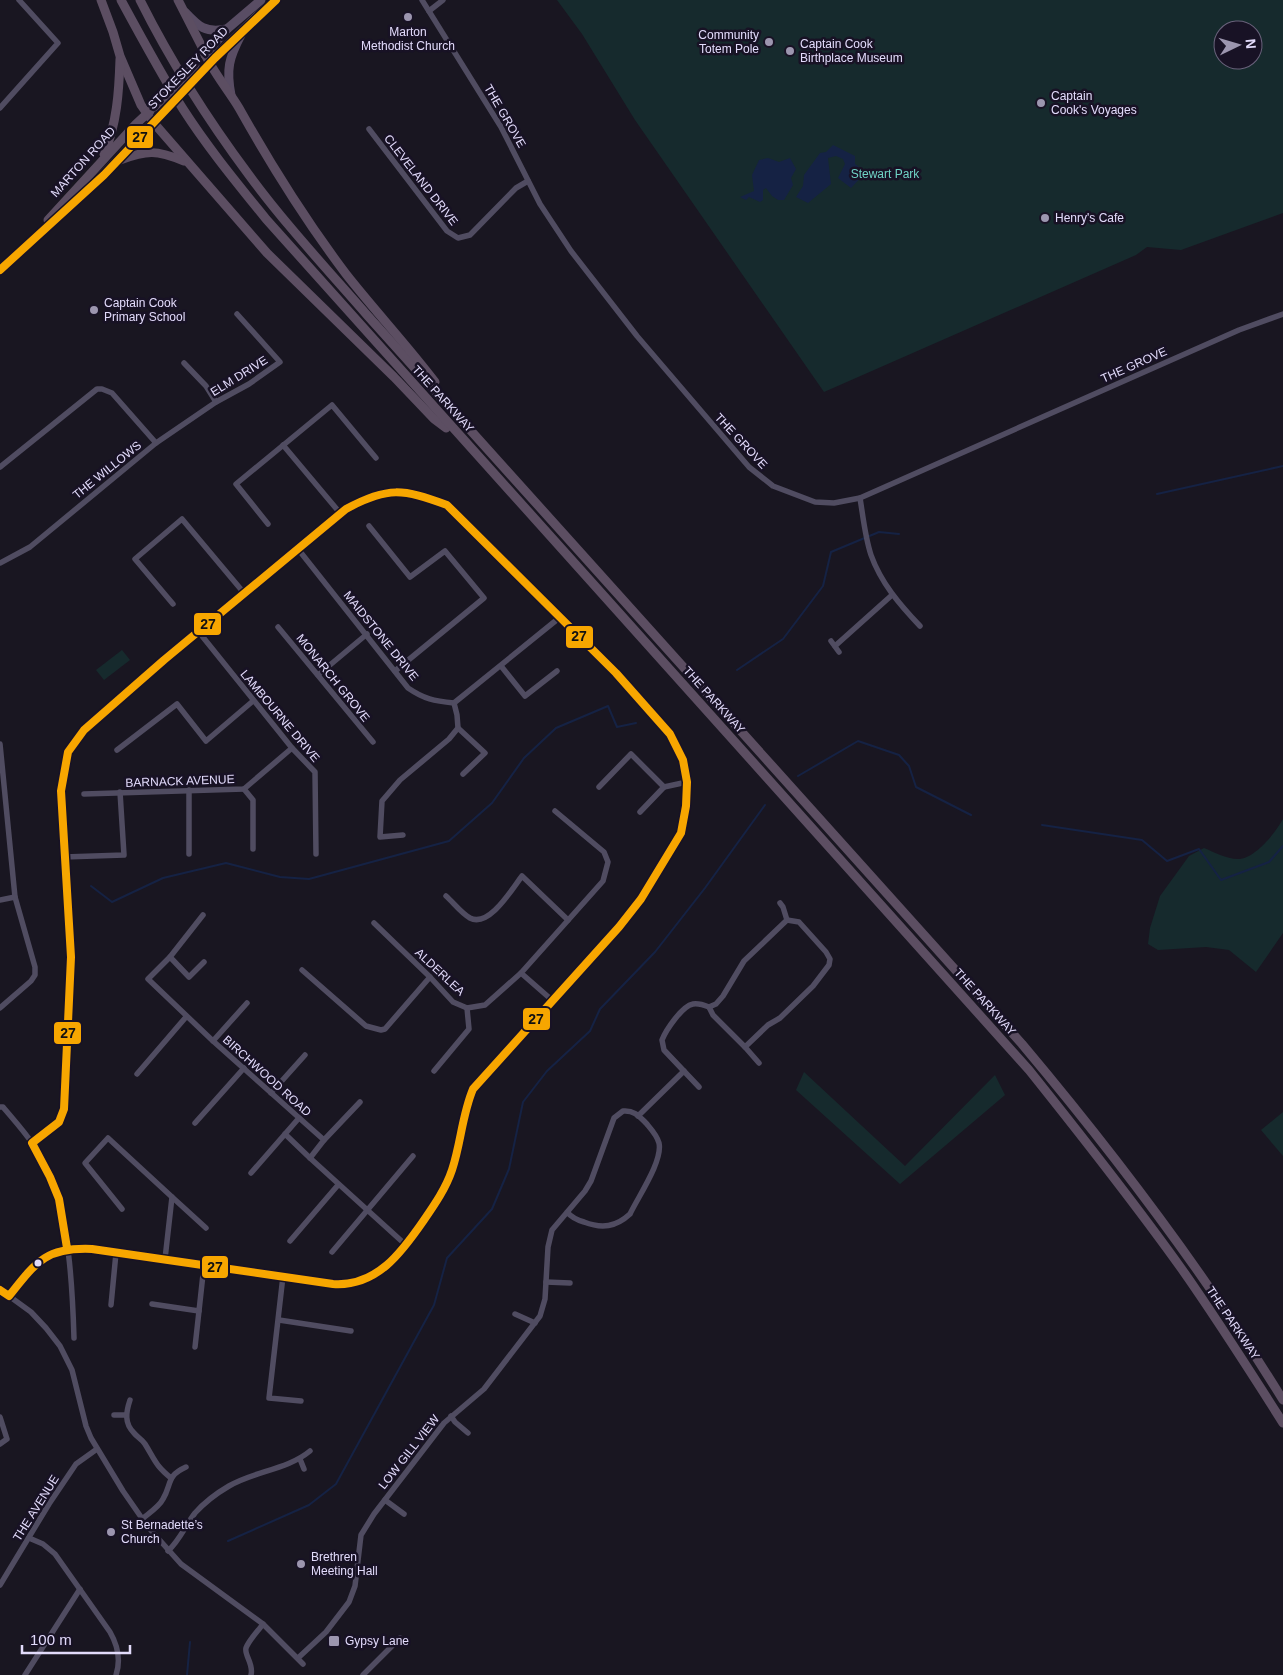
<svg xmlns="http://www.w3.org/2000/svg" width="1283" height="1675" viewBox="0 0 1283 1675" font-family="Arial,sans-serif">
<rect width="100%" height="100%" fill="#191621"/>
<g fill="#162a2d" fill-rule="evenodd">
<path d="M 557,0 L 1283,0 L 1283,213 L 1181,250 L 1147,247 L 1136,255 L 824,392 L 635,120 L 582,34 ZM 1223,30 L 1253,30 L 1253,60 L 1223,60 Z"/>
<path d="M 122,650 L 130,660 L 104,680 L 96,670 Z"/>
<path d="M 1283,819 L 1283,933 L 1256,972 L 1229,950 L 1206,947 L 1158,950 L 1148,944 L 1150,928 L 1160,896 L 1189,856 L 1204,848 C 1214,852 1226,859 1238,859 C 1255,859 1276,832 1283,819 Z"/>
<path d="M 804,1072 L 905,1166 L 995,1075 L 1005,1095 L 900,1184 L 796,1090 Z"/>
<path d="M 1283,1112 L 1283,1156 L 1261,1130 Z"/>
</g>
<g fill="#152244">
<path d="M 833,145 L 855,156 L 855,164 L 866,172 L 851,188 L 838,178 L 845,164 L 843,159 L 836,156 L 828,158 L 831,184 L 808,203 L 796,197 L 803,186 L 804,175 L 820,153 L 826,152 Z"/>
<path d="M 768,158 L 779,162 L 790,158 L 796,169 L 791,178 L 793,185 L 784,200 L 778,200 L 772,196 L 766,188 L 763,190 L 763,200 L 760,202 L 749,197 L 746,200 L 740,197 L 754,191 L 752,175 L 759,160 Z"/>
</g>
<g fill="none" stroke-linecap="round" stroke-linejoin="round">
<g stroke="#152244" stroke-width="2">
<path d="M 1157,494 L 1283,466"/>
<path d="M 737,670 L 783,639 L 823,586 L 831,552 L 879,532 L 899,534"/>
<path d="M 798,776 L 858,741 L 899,755 L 909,766 L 916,787 L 971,815"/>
<path d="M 1042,825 L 1142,840 L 1167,861 L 1199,849 L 1221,880 L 1269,862 L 1283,846"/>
<path d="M 91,886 L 112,902 L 163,878 L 226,863 L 280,877 L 309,879 L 449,841 L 492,803 L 524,758 L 556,728 L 608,706 L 617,727 L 636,723"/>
<path d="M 228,1541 L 309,1505 L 336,1484 L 434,1305 L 447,1258 L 492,1209 L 509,1169 L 523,1102 L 547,1071 L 590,1031 L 600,1009 L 655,952 L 705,888 L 765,805"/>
<path d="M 187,1675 L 190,1642"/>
</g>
<g stroke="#504c61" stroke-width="5.5">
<path d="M 422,0 L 501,127 L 540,204 L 571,251 L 637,336 L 749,467 L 773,486 L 815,502 L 834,503 L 860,498 L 1239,330 L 1283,314"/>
<path d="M 429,11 L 443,0"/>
<path d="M 0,108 L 58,43 L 19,0"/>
<path d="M 369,129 L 447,231 L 458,238 L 470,235 L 516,188 L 528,181"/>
<path d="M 184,363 L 206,386 L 216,402"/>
<path d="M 156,443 L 216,402 L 249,384 L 280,362 L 237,314"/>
<path d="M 283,445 L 340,513"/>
<path d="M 0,467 L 97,389 L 102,389 L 112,393 L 156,443 L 30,547 L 0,563"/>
<path d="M 860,498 C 863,516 865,537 871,555 C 881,583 900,605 920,626"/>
<path d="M 268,524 L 236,484 L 332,405 L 376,458"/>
<path d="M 369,526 L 410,577 L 445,551 L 484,598 L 395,671"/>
<path d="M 298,549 L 408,688 C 424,699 434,701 454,703 L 559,618"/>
<path d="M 173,604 L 135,559 L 182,519 L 244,593"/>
<path d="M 278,627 L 373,742"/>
<path d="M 198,631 L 292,748 L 315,772 L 316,854"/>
<path d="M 831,641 L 839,652"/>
<path d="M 835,646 L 892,595"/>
<path d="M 501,666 L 525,696 L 557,671"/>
<path d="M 318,675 L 367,634"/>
<path d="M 458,728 L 485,753 L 463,774"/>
<path d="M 0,744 L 15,897 L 35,967 L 35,975 L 31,981 L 0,1008"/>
<path d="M 117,750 L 177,704 L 206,741 L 253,701"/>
<path d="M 599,787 L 631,754 L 664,787 L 687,782"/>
<path d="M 244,789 L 253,800 L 253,849"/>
<path d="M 84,794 L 244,789 L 292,748"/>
<path d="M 640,812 L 664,787"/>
<path d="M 403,835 L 380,837 L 382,801 L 400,780 L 449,739 L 458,728 L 457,715 L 454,703"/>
<path d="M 189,854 L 189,790"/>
<path d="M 64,857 L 124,855 L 120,792"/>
<path d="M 446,896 C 453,902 461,913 470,918 C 489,928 512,889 522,876 L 568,920"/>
<path d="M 0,900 L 15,897"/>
<path d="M 780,903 L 783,907 L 787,920"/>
<path d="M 203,915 L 170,957 L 148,979 L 213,1041 L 324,1140 L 310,1158 L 407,1246"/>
<path d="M 787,920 L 799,922 L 826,952 L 830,959 L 829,965 L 813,986 L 780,1018 L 768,1025 L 745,1047 L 713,1015 L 709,1007 L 716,1004 L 723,996 L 744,961 Z"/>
<path d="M 374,923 L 430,977 L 453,1002 L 467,1008 L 485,1005 L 521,973"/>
<path d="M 170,957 L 189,977 L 204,962"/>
<path d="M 302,970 L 366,1026 L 381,1030 L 385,1029 L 430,977"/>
<path d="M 553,1001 L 521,973 L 603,881 L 608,862 L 604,852 L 555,811"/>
<path d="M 213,1041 L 247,1003"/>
<path d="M 745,1047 L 759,1063"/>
<path d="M 434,1071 L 469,1029 L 467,1008"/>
<path d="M 137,1074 L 186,1017"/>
<path d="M 699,1087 L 664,1050 L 662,1040 C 666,1030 682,1006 693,1004 C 699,1003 704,1005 709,1007"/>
<path d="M 271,1093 L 305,1055"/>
<path d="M 0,1107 L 3,1107 C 13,1119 24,1131 32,1143 C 69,1201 72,1272 74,1338"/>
<path d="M 638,1116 L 684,1071"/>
<path d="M 195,1123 L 244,1068"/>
<path d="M 285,1134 L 310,1158"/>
<path d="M 324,1140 L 360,1102"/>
<path d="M 32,1143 L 59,1122 L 64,1109 L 71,957 L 61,791 L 68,752 L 84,730 L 164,660 L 346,509 L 368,497 L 391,492 L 416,494 L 447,505 L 513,569 L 559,618 L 616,673 L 670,734 L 683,760 L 687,782 L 686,806 L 681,833 L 641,899 L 619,927 L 473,1089 C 461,1114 461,1143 452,1170 C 446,1188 435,1204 424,1220 C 402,1254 383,1281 339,1284 C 331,1284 321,1282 313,1281 L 92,1249 C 45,1245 36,1262 9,1296 L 31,1312 L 46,1328 L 60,1346 L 72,1370 L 86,1426 L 91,1438 L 123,1491 L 148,1527 L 181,1564 L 263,1624 L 303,1664"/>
<path d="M 251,1173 L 299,1118"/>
<path d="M 172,1197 L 206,1228"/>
<path d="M 122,1209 L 85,1163 L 108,1138 L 172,1197 L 165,1259"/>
<path d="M 290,1241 L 338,1185"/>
<path d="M 332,1252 L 413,1156"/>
<path d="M 283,1276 L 269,1398 L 301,1401"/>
<path d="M 546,1282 L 570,1283"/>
<path d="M 152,1304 L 199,1311 L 204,1265"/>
<path d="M 111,1305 L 116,1253"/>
<path d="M 515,1314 L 535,1323"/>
<path d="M 279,1320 L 351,1331"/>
<path d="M 195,1347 L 199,1311"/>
<path d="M 130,1400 C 126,1412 124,1423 134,1433 C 137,1437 142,1439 145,1444 C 155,1460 155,1465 171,1478"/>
<path d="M 114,1415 L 126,1415"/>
<path d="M 451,1416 L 455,1422 L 468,1433"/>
<path d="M 0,1417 L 7,1439 L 0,1444"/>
<path d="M 300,1459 L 304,1469"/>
<path d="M 385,1500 L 404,1514"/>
<path d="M 142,1519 C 149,1513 159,1507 163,1499 C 172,1484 166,1476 186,1467"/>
<path d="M 29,1538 L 43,1544 L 55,1554 L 110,1632 C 118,1646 121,1660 116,1675"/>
<path d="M 168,1551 C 180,1540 185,1526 195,1513 C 204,1503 217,1493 229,1486 C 254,1471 287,1470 310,1451"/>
<path d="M 0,1585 L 49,1504 L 76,1464 L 97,1449"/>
<path d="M 298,1658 L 326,1632 L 349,1602 L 355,1586 L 361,1535 L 374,1514 L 444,1423 L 484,1389 L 540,1316 L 545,1299 L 548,1247 L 552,1230 L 585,1191 L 591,1181 L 614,1118 L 623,1111 C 634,1110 639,1116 646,1123 C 651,1129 657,1135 659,1143 C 663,1161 638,1197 630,1214 C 616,1227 602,1229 584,1222 C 577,1220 572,1218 567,1212"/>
<path d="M 25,1675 L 80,1589"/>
<path d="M 251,1675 C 254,1664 244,1655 246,1648 C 249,1640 258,1631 263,1624"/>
<path d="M 363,1675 L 400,1638"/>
</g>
<path stroke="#504c61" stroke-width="7" d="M 0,1290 L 9,1296"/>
<g stroke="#594d64" stroke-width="9">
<path d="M 185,12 C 199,27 205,33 227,29"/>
<path d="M 205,55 L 227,29 L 261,0"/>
<path d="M 210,62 L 256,17 L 276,0"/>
<path d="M 231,95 C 226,69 229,58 241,35"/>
</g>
<g stroke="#5c4e62" stroke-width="9">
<path d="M 101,0 L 113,32 L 120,56 L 141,105 L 153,122 L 267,253 L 394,377 L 434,419 L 446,428"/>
<path d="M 121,0 C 141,37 161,74 183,109 C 208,148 237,183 266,219 L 1029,1070 C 1081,1135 1133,1201 1181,1268 C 1217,1319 1250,1371 1283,1423"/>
<path d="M 140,0 C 171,62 208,120 249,175 C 285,224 327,269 367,315 L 1022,1044 C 1117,1157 1206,1275 1283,1400"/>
<path d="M 178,0 L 202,47 C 207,64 229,91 239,108 C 271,165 306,221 346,274 C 375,311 407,345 435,382"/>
<path d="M 104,154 C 117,124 119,91 120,59"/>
<path d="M 120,160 C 148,150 156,150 184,161"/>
<path d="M 48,220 L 136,124 L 150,111"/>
<path d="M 0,270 L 96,182 L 156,119"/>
</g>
<g stroke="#5c4e62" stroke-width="9">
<path d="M 154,107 L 195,65"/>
<path d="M 160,115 L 200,72"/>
</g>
<defs>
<g id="bus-1">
<path d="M 0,270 L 104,175 L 215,58 L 276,0"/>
<path d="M 0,1290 L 9,1296 C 36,1262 46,1247 92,1249 L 333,1284 C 377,1287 402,1252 424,1220 C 435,1204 446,1188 452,1170 C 461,1143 462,1115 473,1089 L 619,927 L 641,899 L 681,833 L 686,806 L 687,782 L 683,760 L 670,734 L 616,673 L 447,505 C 403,489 388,486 346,509 L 164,660 L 84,730 L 68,752 L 61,791 L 71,957 L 64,1109 L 59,1122 L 32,1143 L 50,1177 L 59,1199 L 67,1248"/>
</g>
</defs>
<use href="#bus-1" stroke="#181225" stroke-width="11"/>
<use href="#bus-1" stroke="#f7a600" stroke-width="8"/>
</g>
<g fill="#9c96af" stroke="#181225" stroke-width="2">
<circle cx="408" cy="17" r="5"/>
<circle cx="769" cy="42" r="5"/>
<circle cx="790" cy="51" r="5"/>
<circle cx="1041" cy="103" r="5"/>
<circle cx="1045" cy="218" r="5"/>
<circle cx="94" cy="310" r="5"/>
<circle cx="111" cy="1532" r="5"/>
<circle cx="301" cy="1564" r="5"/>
<rect x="328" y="1635" width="12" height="12" rx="2.5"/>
</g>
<circle fill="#e2dbfb" stroke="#181225" stroke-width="2" cx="38" cy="1263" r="4.5"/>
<g text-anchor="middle" stroke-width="5" stroke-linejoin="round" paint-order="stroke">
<g font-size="12" fill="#e2dbfb" stroke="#181225" text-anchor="start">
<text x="408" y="36" text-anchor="middle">Marton<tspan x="408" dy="14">Methodist Church</tspan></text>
<text x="759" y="39" text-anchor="end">Community<tspan x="759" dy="14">Totem Pole</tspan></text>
<text x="800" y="48">Captain Cook<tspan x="800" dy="14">Birthplace Museum</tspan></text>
<text x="1051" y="100">Captain<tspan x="1051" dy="14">Cook's Voyages</tspan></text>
<text x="1055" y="222">Henry's Cafe</text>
<text x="104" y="307">Captain Cook<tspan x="104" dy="14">Primary School</tspan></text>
<text x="121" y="1529">St Bernadette’s<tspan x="121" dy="14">Church</tspan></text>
<text x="311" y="1561">Brethren<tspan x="311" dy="14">Meeting Hall</tspan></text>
<text x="345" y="1645">Gypsy Lane</text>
</g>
<g font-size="12" fill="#e2dbfb" stroke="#181225">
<text transform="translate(188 68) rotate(-46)" y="4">STOKESLEY ROAD</text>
<text transform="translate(505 116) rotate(60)" y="4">THE GROVE</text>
<text transform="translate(83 162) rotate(-48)" y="4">MARTON ROAD</text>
<text transform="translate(421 180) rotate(52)" y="4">CLEVELAND DRIVE</text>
<text transform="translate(1134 365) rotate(-24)" y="4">THE GROVE</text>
<text transform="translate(239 376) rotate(-32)" y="4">ELM DRIVE</text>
<text transform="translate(443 399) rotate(48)" y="4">THE PARKWAY</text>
<text transform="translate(741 441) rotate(47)" y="4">THE GROVE</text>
<text transform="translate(107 470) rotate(-39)" y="4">THE WILLOWS</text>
<text transform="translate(381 636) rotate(51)" y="4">MAIDSTONE DRIVE</text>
<text transform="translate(333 678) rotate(51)" y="4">MONARCH GROVE</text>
<text transform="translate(714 700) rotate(48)" y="4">THE PARKWAY</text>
<text transform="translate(280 716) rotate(50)" y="4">LAMBOURNE DRIVE</text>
<text transform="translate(180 781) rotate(-2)" y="4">BARNACK AVENUE</text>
<text transform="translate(440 972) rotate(43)" y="4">ALDERLEA</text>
<text transform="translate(985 1002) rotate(48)" y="4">THE PARKWAY</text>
<text transform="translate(267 1076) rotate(42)" y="4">BIRCHWOOD ROAD</text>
<text transform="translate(1233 1323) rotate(56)" y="4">THE PARKWAY</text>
<text transform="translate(409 1452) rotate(-52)" y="4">LOW GILL VIEW</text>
<text transform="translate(36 1508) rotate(-58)" y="4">THE AVENUE</text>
</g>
<g font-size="12" fill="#6fd3c5" stroke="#181225">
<text x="885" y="178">Stewart Park</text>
</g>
</g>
<g stroke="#181225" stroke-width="2">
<rect x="126" y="125" width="28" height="24" rx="5" fill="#f7a600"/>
<rect x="193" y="612" width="29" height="24" rx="5" fill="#f7a600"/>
<rect x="565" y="625" width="29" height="24" rx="5" fill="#f7a600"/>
<rect x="522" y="1007" width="29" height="24" rx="5" fill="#f7a600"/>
<rect x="53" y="1021" width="29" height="24" rx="5" fill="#f7a600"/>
<rect x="201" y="1255" width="28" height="24" rx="5" fill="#f7a600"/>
</g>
<g font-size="14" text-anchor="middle" font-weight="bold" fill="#111">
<text x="140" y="142">27</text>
<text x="208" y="629">27</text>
<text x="579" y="641">27</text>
<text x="536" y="1024">27</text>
<text x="68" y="1038">27</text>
<text x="215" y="1272">27</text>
</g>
<g transform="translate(1238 45) rotate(85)"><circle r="24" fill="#181225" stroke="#69627b"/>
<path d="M0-4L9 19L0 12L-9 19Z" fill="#9c96af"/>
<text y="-8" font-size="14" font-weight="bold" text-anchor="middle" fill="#e2dbfb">N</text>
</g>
<path d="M22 1645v8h108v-8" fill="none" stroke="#e2dbfb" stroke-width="2.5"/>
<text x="30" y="1645" font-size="15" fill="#e2dbfb" stroke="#181225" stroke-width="4" paint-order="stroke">100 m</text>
</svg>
